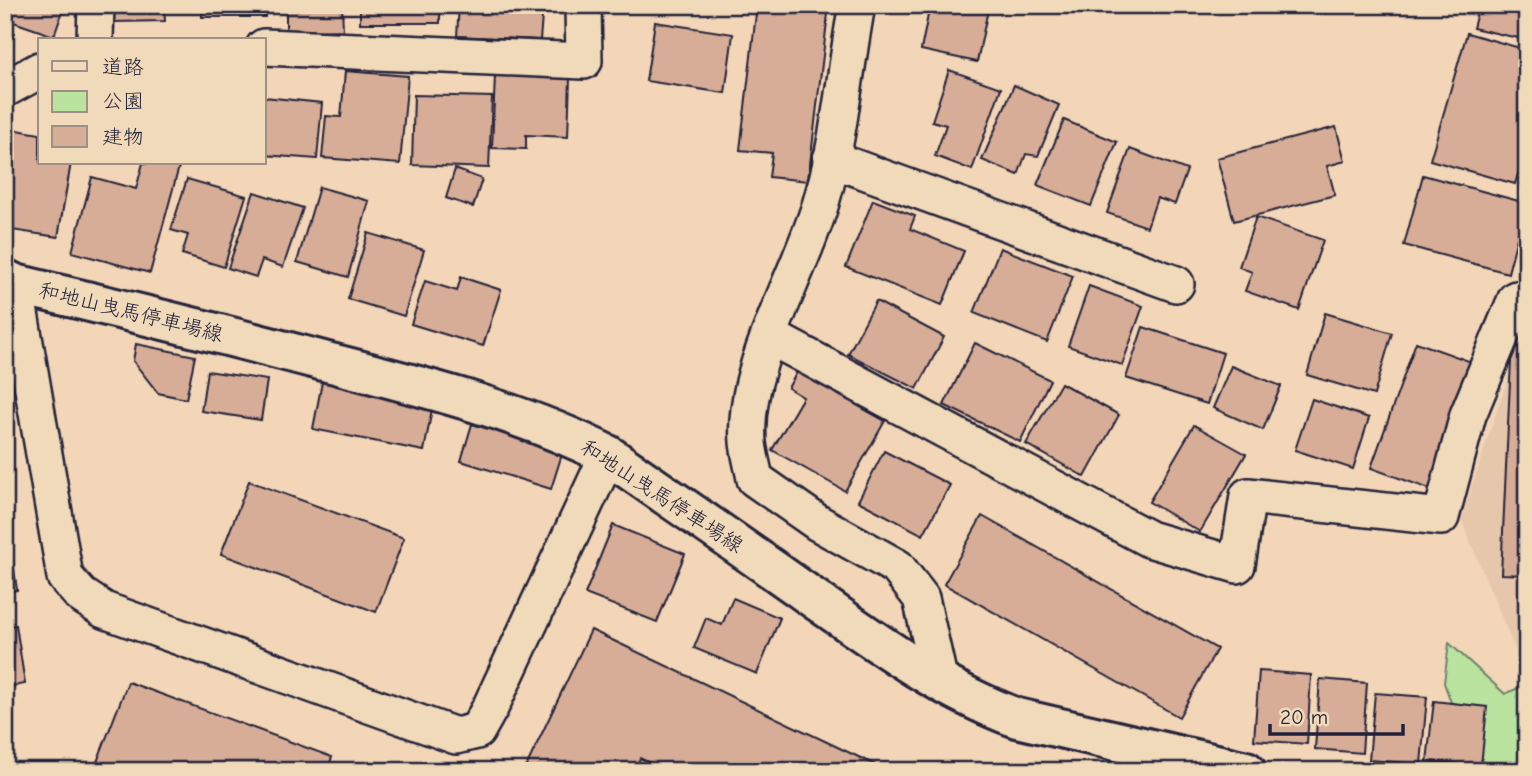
<svg xmlns="http://www.w3.org/2000/svg" width="1532" height="776" viewBox="0 0 1532 776" font-family="'Comic Neue','Klee One',sans-serif">
<rect width="100%" height="100%" fill="#f3d6b7"/>
<filter id="ink" filterUnits="userSpaceOnUse"><feTurbulence type="fractalNoise" baseFrequency=".0143" numOctaves="2"/><feDisplacementMap in="SourceGraphic" scale="14" xChannelSelector="R" yChannelSelector="G"/><feConvolveMatrix kernelMatrix="1 2 1 2 8 2 1 2 1" color-interpolation-filters="sRGB"/></filter>
<g filter="url(#ink)">
<path fill="#e7c7ab" d="M 1527,320 L 1527,770 L 1522,769 L 1517,654 L 1461,519 Z"/>
<path fill="#bae39f" stroke="#6e826d" stroke-width="2" d="M 1449,643 L 1505,694 L 1527,684 L 1527,771 L 1476,771 L 1444,683 Z"/>
<g fill="#d7ad97" stroke="#22223b" stroke-width="2">
<path d="M 5,5 L 65,5 L 54,36 L 5,19 Z"/>
<path d="M 113,5 L 191,5 L 191,7 L 164,7 L 165,21 L 113,22 Z"/>
<rect x="202" y="5" width="63" height="12"/>
<path d="M 286,5 L 342,5 L 343,30 L 286,32 Z"/>
<rect x="360" y="5" width="80" height="18"/>
<path d="M 459,5 L 543,5 L 540,40 L 457,36 Z"/>
<path d="M 757,5 L 829,5 L 808,181 L 769,177 L 772,153 L 740,150 Z"/>
<path d="M 930,5 L 989,5 L 977,62 L 921,50 Z"/>
<path d="M 1479,5 L 1527,5 L 1527,40 L 1473,28 Z"/>
<path d="M 655,22 L 733,34 L 725,93 L 646,81 Z"/>
<path d="M 1467,33 L 1527,50 L 1527,144 L 1515,184 L 1430,160 Z"/>
<path d="M 949,70 L 1001,88 L 972,170 L 935,156 L 946,125 L 932,121 Z"/>
<path d="M 345,71 L 408,76 L 400,164 L 322,158 L 326,116 L 341,117 Z"/>
<path d="M 495,75 L 570,78 L 568,137 L 526,135 L 526,149 L 492,148 Z"/>
<path d="M 1014,85 L 1059,105 L 1038,156 L 1026,154 L 1018,175 L 982,160 Z"/>
<path d="M 414,95 L 492,97 L 489,168 L 412,165 Z"/>
<path d="M 264,97 L 322,103 L 317,159 L 264,155 Z"/>
<path d="M 1064,120 L 1117,142 L 1091,206 L 1037,185 Z"/>
<path d="M 1336,127 L 1345,161 L 1327,166 L 1335,195 L 1234,221 L 1217,158 Z"/>
<path d="M 5,128 L 40,134 L 40,163 L 71,163 L 58,237 L 5,229 Z"/>
<path d="M 1130,149 L 1187,170 L 1175,204 L 1157,198 L 1147,227 L 1107,213 Z"/>
<path d="M 143,163 L 180,163 L 150,273 L 72,252 L 92,177 L 136,189 Z"/>
<path d="M 455,169 L 482,179 L 473,207 L 446,198 Z"/>
<path d="M 1423,175 L 1526,203 L 1508,273 L 1404,245 Z"/>
<path d="M 187,179 L 246,196 L 224,267 L 182,254 L 188,235 L 171,230 Z"/>
<path d="M 319,187 L 369,201 L 348,277 L 297,262 Z"/>
<path d="M 254,192 L 303,208 L 283,267 L 262,260 L 256,277 L 228,268 Z"/>
<path d="M 873,200 L 915,216 L 910,229 L 964,251 L 942,305 L 846,267 Z"/>
<path d="M 1256,217 L 1323,240 L 1299,310 L 1245,291 L 1252,272 L 1239,267 Z"/>
<path d="M 368,233 L 424,250 L 404,316 L 348,299 Z"/>
<path d="M 1000,248 L 1073,276 L 1047,342 L 974,313 Z"/>
<path d="M 461,277 L 501,290 L 483,346 L 411,324 L 425,281 L 457,291 Z"/>
<path d="M 1089,286 L 1143,306 L 1122,365 L 1068,346 Z"/>
<path d="M 876,301 L 944,337 L 917,389 L 848,354 Z"/>
<path d="M 1325,313 L 1392,333 L 1374,395 L 1307,375 Z"/>
<path d="M 1143,327 L 1223,353 L 1207,404 L 1126,378 Z"/>
<path d="M 1512,339 L 1527,340 L 1527,575 L 1501,574 Z"/>
<path d="M 1416,342 L 1480,365 L 1435,491 L 1371,468 Z"/>
<path d="M 975,343 L 1050,380 L 1020,442 L 944,405 Z"/>
<path d="M 136,344 L 195,356 L 186,399 L 158,393 L 133,361 Z"/>
<path d="M 1231,366 L 1281,386 L 1263,430 L 1213,408 Z"/>
<path d="M 207,371 L 267,380 L 261,420 L 201,411 Z"/>
<path d="M 797,372 L 885,421 L 845,491 L 772,450 L 803,397 L 788,388 Z"/>
<path d="M 322,382 L 433,404 L 424,451 L 313,429 Z"/>
<path d="M 1061,383 L 1119,415 L 1085,477 L 1026,444 Z"/>
<path d="M 1312,399 L 1369,418 L 1353,469 L 1295,450 Z"/>
<path d="M 472,424 L 563,451 L 551,489 L 461,461 Z"/>
<path d="M 1194,425 L 1246,454 L 1200,532 L 1149,502 Z"/>
<path d="M 884,451 L 950,485 L 923,535 L 858,501 Z"/>
<path d="M 249,481 L 404,538 L 376,612 L 221,554 Z"/>
<path d="M 982,516 L 1217,649 L 1179,717 L 944,584 Z"/>
<path d="M 613,525 L 685,554 L 657,622 L 585,594 Z"/>
<path d="M 9,534 L 17,590 L 5,591 L 5,535 Z"/>
<path d="M 733,598 L 780,618 L 757,674 L 694,648 L 706,618 L 722,625 Z"/>
<path d="M 16,625 L 25,684 L 5,687 L 5,627 Z"/>
<path d="M 591,630 L 888,771 L 666,771 L 640,758 L 634,771 L 524,771 Z"/>
<path d="M 1259,671 L 1311,675 L 1307,744 L 1254,740 Z"/>
<path d="M 1320,679 L 1367,683 L 1362,753 L 1315,749 Z"/>
<path d="M 128,682 L 332,757 L 327,771 L 122,771 L 97,762 Z"/>
<path d="M 1375,693 L 1427,697 L 1421,764 L 1369,760 Z"/>
<path d="M 1434,701 L 1487,707 L 1481,766 L 1427,761 Z"/>
<path d="M 1025,763 L 1049,771 L 1022,771 Z"/>
</g>
<g fill="none" stroke-linecap="round" stroke-linejoin="round">
<defs>
<g id="minor">
<path d="M 857,5 C 845,69 840,137 822,199 C 801,274 742,365 748,442 C 749,454 753,467 755,479 L 818,523 L 897,567 L 921,598 L 940,682"/>
<path d="M 95,39 L 96,5"/>
<path d="M 264,47 L 584,61 L 583,5"/>
<path d="M 5,89 L 40,70"/>
<path d="M 831,159 L 1176,284"/>
<path d="M 15,284 L 65,577 L 81,595 L 104,610 L 456,736 L 477,731 L 491,706 L 608,455"/>
<path d="M 769,336 L 1149,539 L 1237,565 L 1248,496 L 1441,517 L 1468,415 L 1516,299 L 1527,300"/>
</g>
<path id="secondary" d="M 5,279 L 15,284 C 121,309 226,335 331,363 C 424,387 521,411 608,455 C 674,501 740,546 806,593 C 873,640 939,689 1017,718 L 1246,771"/>
</defs>
<use href="#minor" stroke="#22223b" stroke-width="40"/>
<use href="#secondary" stroke="#22223b" stroke-width="44"/>
<use href="#minor" stroke="#f1daba" stroke-width="35"/>
<use href="#secondary" stroke="#f1daba" stroke-width="38"/>
</g>
</g>
<g text-anchor="middle" stroke-width="5" stroke-linejoin="round" paint-order="stroke">
<g font-size="21" fill="#22223b" stroke="#f1daba">
<text transform="translate(131 312) rotate(14)" y="7">和地山曳馬停車場線</text>
<text transform="translate(662 496) rotate(33)" y="7">和地山曳馬停車場線</text>
</g>
</g>
<rect width="1532" height="776" fill="none" stroke="#f1daba" stroke-width="28"/>
<rect x="14" y="14" width="1504" height="748" fill="none" stroke="#22223b" stroke-width="2.5" filter="url(#ink)"/>
<rect x="38" y="38" width="228" height="126" fill="#f1daba" stroke="#9e9087" stroke-width="2"/>
<rect x="52" y="61" width="35" height="10" fill="#f1daba" stroke="#9e9087" stroke-width="2"/>
<text x="102" y="74" font-size="21" fill="#22223b">道路</text>
<rect x="52" y="91" width="35" height="21" fill="#bae39f" stroke="#9e9087" stroke-width="2"/>
<text x="102" y="108" font-size="21" fill="#22223b">公園</text>
<rect x="52" y="126" width="35" height="21" fill="#d7ad97" stroke="#9e9087" stroke-width="2"/>
<text x="102" y="144" font-size="21" fill="#22223b">建物</text>
<path d="M1270 724v10h133v-10" fill="none" stroke="#22223b" stroke-width="3.5"/>
<text x="1280" y="724" font-size="21" fill="#22223b" stroke="#f1daba" stroke-width="5" paint-order="stroke">20 m</text>
</svg>
